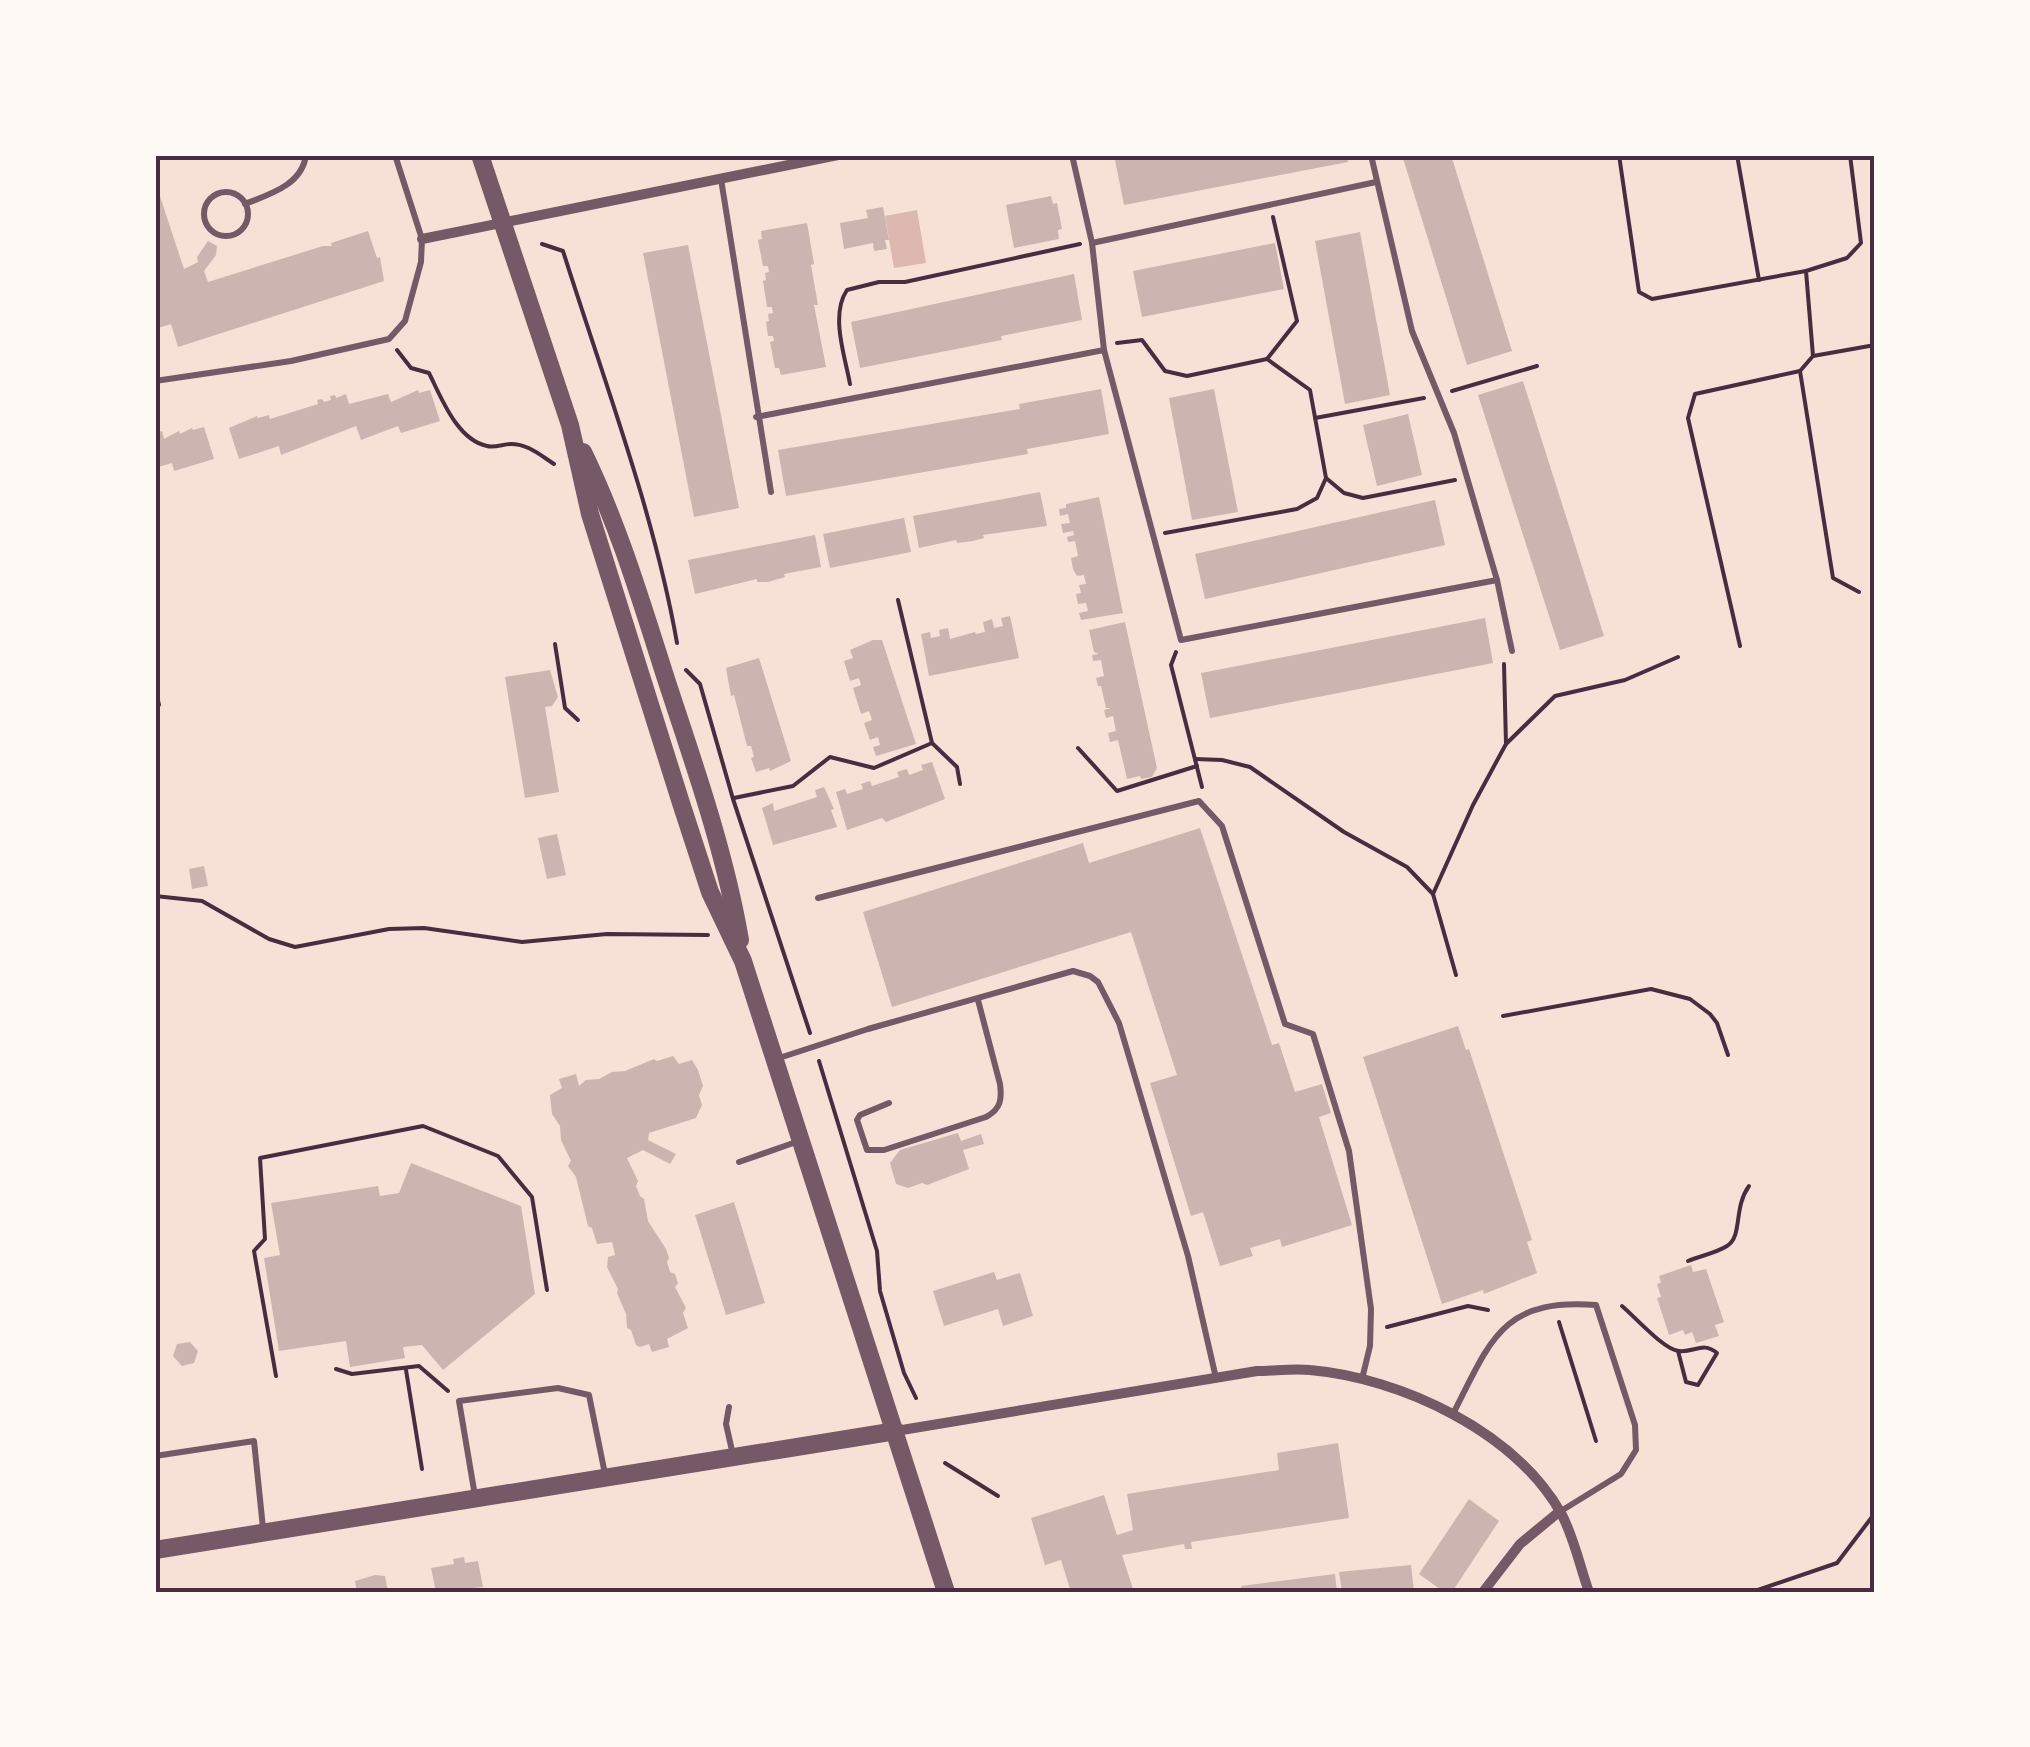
<svg xmlns="http://www.w3.org/2000/svg" width="2030" height="1747" viewBox="0 0 2030 1747" font-family="'IBM Plex Serif',serif">
<rect width="100%" height="100%" fill="#f7e1d7"/>
<path fill="#dcb8b0" d="M 917,210 L 926,263 L 894,268 L 885,216 Z"/>
<g fill="#ccb4b1">
<path d="M 1141,155 L 1347,155 L 1348,162 L 1124,205 L 1115,160 Z"/>
<path d="M 1402,155 L 1451,155 L 1512,351 L 1467,365 Z"/>
<path d="M 155,181 L 184,269 L 198,262 L 197,257 L 208,241 L 217,246 L 216,255 L 204,271 L 208,282 L 323,246 L 332,246 L 331,243 L 368,231 L 377,258 L 380,257 L 384,281 L 178,347 L 171,324 L 155,329 Z"/>
<path d="M 1051,196 L 1053,204 L 1057,203 L 1062,229 L 1058,230 L 1059,239 L 1014,248 L 1006,205 Z"/>
<path d="M 883,207 L 889,240 L 885,240 L 887,249 L 874,251 L 873,243 L 844,249 L 840,223 L 868,218 L 866,210 Z"/>
<path d="M 807,223 L 814,264 L 811,265 L 818,305 L 814,305 L 826,367 L 781,375 L 779,368 L 775,368 L 770,342 L 774,341 L 773,336 L 768,336 L 766,322 L 769,321 L 768,314 L 773,313 L 772,307 L 767,307 L 763,281 L 766,280 L 765,273 L 769,272 L 768,266 L 763,266 L 758,240 L 762,239 L 761,231 Z"/>
<path d="M 1360,232 L 1390,395 L 1345,404 L 1315,241 Z"/>
<path d="M 1275,243 L 1284,289 L 1142,317 L 1133,271 Z"/>
<path d="M 688,245 L 739,508 L 694,517 L 643,253 Z"/>
<path d="M 1074,274 L 1082,320 L 1001,336 L 1002,340 L 860,368 L 851,322 Z"/>
<path d="M 1523,381 L 1604,636 L 1560,650 L 1478,395 Z"/>
<path d="M 1101,389 L 1109,434 L 1027,449 L 1028,454 L 786,496 L 778,450 L 1020,409 L 1019,404 Z"/>
<path d="M 1214,389 L 1238,512 L 1192,520 L 1169,398 Z"/>
<path d="M 418,390 L 419,393 L 430,390 L 440,421 L 401,433 L 398,426 L 361,440 L 356,426 L 281,455 L 279,446 L 239,459 L 229,428 L 257,416 L 258,418 L 269,415 L 270,419 L 318,404 L 317,400 L 322,399 L 324,402 L 331,400 L 330,396 L 335,395 L 336,398 L 346,394 L 349,404 L 388,394 L 391,402 Z"/>
<path d="M 1408,414 L 1422,475 L 1377,486 L 1363,425 Z"/>
<path d="M 204,427 L 214,459 L 174,471 L 172,463 L 155,468 L 155,433 L 162,431 L 164,439 L 179,431 L 180,434 L 192,428 L 193,430 Z"/>
<path d="M 1040,492 L 1047,526 L 983,535 L 984,538 L 973,541 L 957,543 L 956,540 L 919,548 L 913,516 Z"/>
<path d="M 1099,497 L 1123,613 L 1081,620 L 1079,613 L 1088,611 L 1086,603 L 1078,604 L 1076,594 L 1081,593 L 1079,585 L 1086,584 L 1084,575 L 1077,576 L 1073,569 L 1071,558 L 1078,556 L 1075,541 L 1068,542 L 1067,537 L 1074,535 L 1073,531 L 1063,533 L 1061,524 L 1070,523 L 1068,514 L 1060,516 L 1059,509 L 1066,508 L 1066,504 Z"/>
<path d="M 1435,500 L 1445,545 L 1205,599 L 1195,554 Z"/>
<path d="M 904,518 L 911,552 L 830,568 L 823,534 Z"/>
<path d="M 815,535 L 821,567 L 784,574 L 785,577 L 768,582 L 757,582 L 757,579 L 695,594 L 688,560 Z"/>
<path d="M 1010,616 L 1019,658 L 929,676 L 921,634 L 930,632 L 931,638 L 940,636 L 939,630 L 948,628 L 950,639 L 975,632 L 976,634 L 985,632 L 983,622 L 992,619 L 994,628 L 1003,626 L 1001,618 Z"/>
<path d="M 1485,618 L 1493,663 L 1210,718 L 1201,673 Z"/>
<path d="M 1125,622 L 1157,768 L 1152,777 L 1141,779 L 1140,776 L 1127,779 L 1118,740 L 1110,742 L 1108,733 L 1116,731 L 1113,716 L 1106,718 L 1104,710 L 1111,708 L 1106,708 L 1101,686 L 1098,686 L 1096,678 L 1104,676 L 1101,660 L 1093,661 L 1092,655 L 1099,654 L 1094,652 L 1089,630 Z"/>
<path d="M 873,640 L 882,640 L 916,744 L 876,756 L 873,747 L 880,745 L 878,737 L 870,740 L 864,723 L 872,720 L 869,711 L 861,714 L 853,688 L 861,685 L 859,678 L 850,681 L 844,661 L 853,658 L 850,650 Z"/>
<path d="M 759,658 L 791,761 L 770,771 L 769,768 L 756,772 L 751,758 L 754,757 L 751,746 L 747,746 L 734,695 L 731,696 L 726,668 Z"/>
<path d="M 550,670 L 558,697 L 552,706 L 545,707 L 559,792 L 525,798 L 505,677 Z"/>
<path d="M 932,762 L 945,799 L 886,822 L 882,818 L 847,830 L 836,792 L 845,789 L 847,794 L 863,789 L 861,784 L 870,781 L 872,786 L 899,777 L 897,772 L 907,769 L 909,775 L 923,770 L 921,765 Z"/>
<path d="M 824,787 L 834,809 L 831,810 L 837,827 L 773,845 L 762,808 L 773,803 L 774,811 L 817,797 L 815,790 Z"/>
<path d="M 1200,828 L 1272,1045 L 1279,1043 L 1295,1092 L 1322,1084 L 1331,1113 L 1319,1117 L 1352,1225 L 1282,1247 L 1280,1239 L 1250,1248 L 1253,1256 L 1220,1266 L 1203,1212 L 1191,1216 L 1150,1083 L 1177,1075 L 1131,932 L 892,1007 L 863,912 L 1083,843 L 1089,863 Z"/>
<path d="M 557,834 L 566,875 L 547,879 L 538,838 Z"/>
<path d="M 204,866 L 208,886 L 192,889 L 189,869 Z"/>
<path d="M 1458,1026 L 1466,1050 L 1469,1049 L 1532,1240 L 1527,1242 L 1537,1273 L 1484,1294 L 1483,1290 L 1442,1304 L 1363,1057 Z"/>
<path d="M 673,1056 L 679,1064 L 692,1060 L 698,1070 L 703,1086 L 699,1095 L 702,1105 L 696,1118 L 649,1133 L 648,1140 L 676,1154 L 670,1164 L 643,1150 L 627,1158 L 638,1181 L 636,1186 L 640,1196 L 644,1199 L 648,1221 L 666,1249 L 669,1258 L 667,1262 L 670,1272 L 675,1274 L 678,1283 L 675,1287 L 686,1308 L 683,1313 L 688,1328 L 667,1339 L 669,1347 L 652,1352 L 649,1344 L 640,1347 L 636,1345 L 631,1330 L 627,1328 L 626,1314 L 617,1293 L 618,1289 L 607,1267 L 608,1257 L 615,1255 L 612,1242 L 597,1244 L 592,1228 L 588,1226 L 576,1177 L 568,1166 L 571,1161 L 561,1140 L 560,1126 L 552,1114 L 550,1095 L 562,1088 L 559,1079 L 576,1074 L 579,1086 L 586,1080 L 599,1079 L 612,1072 L 625,1071 L 654,1059 L 657,1061 Z"/>
<path d="M 958,1133 L 961,1141 L 981,1134 L 984,1144 L 963,1150 L 969,1169 L 927,1185 L 922,1183 L 908,1188 L 896,1184 L 890,1163 L 900,1150 Z"/>
<path d="M 411,1163 L 521,1206 L 535,1294 L 443,1370 L 422,1345 L 403,1347 L 405,1358 L 350,1367 L 346,1341 L 279,1351 L 264,1258 L 280,1255 L 271,1203 L 378,1186 L 380,1196 L 399,1193 Z"/>
<path d="M 734,1202 L 765,1303 L 726,1315 L 695,1215 Z"/>
<path d="M 1691,1265 L 1693,1272 L 1706,1269 L 1724,1322 L 1715,1325 L 1719,1336 L 1696,1343 L 1692,1332 L 1685,1335 L 1683,1330 L 1669,1335 L 1657,1298 L 1661,1297 L 1657,1284 L 1661,1283 L 1659,1276 Z"/>
<path d="M 994,1272 L 997,1280 L 1020,1273 L 1033,1316 L 1003,1326 L 998,1309 L 944,1326 L 933,1291 Z"/>
<path d="M 190,1342 L 198,1351 L 194,1363 L 182,1366 L 173,1356 L 177,1344 Z"/>
<path d="M 1338,1443 L 1349,1518 L 1191,1542 L 1192,1549 L 1185,1549 L 1184,1544 L 1122,1555 L 1134,1592 L 1071,1592 L 1061,1560 L 1045,1565 L 1031,1518 L 1104,1495 L 1117,1535 L 1133,1530 L 1127,1494 L 1279,1470 L 1277,1453 Z"/>
<path d="M 1469,1499 L 1499,1521 L 1452,1592 L 1444,1592 L 1419,1574 Z"/>
<path d="M 464,1557 L 465,1563 L 478,1561 L 483,1587 L 436,1592 L 431,1568 L 454,1564 L 453,1559 Z"/>
<path d="M 1411,1565 L 1414,1592 L 1342,1592 L 1339,1572 Z"/>
<path d="M 1335,1574 L 1337,1592 L 1242,1592 L 1241,1586 Z"/>
<path d="M 375,1575 L 385,1576 L 388,1592 L 357,1592 L 355,1581 Z"/>
</g>
<g fill="none" stroke-linecap="round" stroke-linejoin="round">
<g stroke="#4a2c40" stroke-width="4">
<path d="M 1619,155 L 1639,292 L 1652,299 L 1806,271"/>
<path d="M 1737,155 L 1759,280"/>
<path d="M 542,244 L 563,251 C 603,378 654,512 677,643"/>
<path d="M 1117,343 L 1142,340 L 1165,371 L 1187,376 L 1267,359 L 1310,390 L 1326,478"/>
<path d="M 397,350 L 411,368 L 429,373 C 441,397 457,440 487,446 C 494,448 504,444 511,444 C 528,444 540,455 554,464"/>
<path d="M 1813,356 L 1875,345"/>
<path d="M 1267,359 L 1297,321 L 1273,217"/>
<path d="M 1800,371 L 1833,578 L 1859,592"/>
<path d="M 850,384 C 845,356 830,315 847,290 L 879,282 L 905,282 L 1080,244"/>
<path d="M 1452,391 L 1537,366"/>
<path d="M 1315,418 L 1424,398"/>
<path d="M 1165,533 L 1297,509 L 1317,498 L 1326,478 L 1344,493 L 1363,498 L 1455,480"/>
<path d="M 898,600 L 932,743 L 957,767 L 960,784"/>
<path d="M 555,644 L 565,708 L 578,720"/>
<path d="M 1740,646 L 1688,418 L 1695,394 L 1800,371 L 1813,356 L 1806,271 L 1847,258 L 1861,243 L 1850,155"/>
<path d="M 1176,652 L 1171,665 L 1202,787"/>
<path d="M 1504,664 L 1506,744"/>
<path d="M 686,670 L 700,684 L 733,799 L 810,1033"/>
<path d="M 155,687 L 159,705"/>
<path d="M 1078,748 L 1117,791 L 1197,766"/>
<path d="M 1195,759 L 1222,760 L 1250,767 L 1344,832 L 1407,867 L 1433,894"/>
<path d="M 734,798 L 793,786 L 830,757 L 874,768 L 932,743"/>
<path d="M 155,896 L 202,901 L 269,939 L 295,947 L 389,929 L 424,928 L 522,942 L 607,934 L 708,935"/>
<path d="M 1456,975 L 1433,894 L 1473,805 L 1506,744 L 1555,696 L 1625,680 L 1678,657"/>
<path d="M 1503,1016 L 1651,989 L 1690,999 L 1710,1014 L 1717,1023 L 1728,1055"/>
<path d="M 819,1061 L 877,1251 L 880,1291 L 904,1373 L 916,1398"/>
<path d="M 1688,1261 C 1700,1256 1716,1253 1727,1246 C 1743,1236 1733,1208 1749,1186"/>
<path d="M 1622,1306 C 1634,1316 1664,1350 1679,1351 C 1694,1353 1703,1341 1717,1353 L 1698,1385 L 1686,1382 L 1678,1351"/>
<path d="M 1559,1322 L 1596,1441"/>
<path d="M 1387,1327 L 1468,1306 L 1488,1310"/>
<path d="M 336,1369 L 352,1374 L 419,1366 L 448,1391"/>
<path d="M 406,1370 L 422,1469"/>
<path d="M 276,1376 L 254,1251 L 265,1239 L 260,1158 L 423,1126 L 498,1156 L 532,1197 L 547,1290"/>
<path d="M 945,1463 L 998,1496"/>
<path d="M 1752,1592 L 1837,1563 L 1875,1513"/>
</g>
<g stroke="#755966" stroke-width="6">
<path d="M 1072,155 L 1092,243 L 1104,350 L 1181,640 L 1497,580"/>
<path d="M 1371,155 L 1412,331 L 1454,433 L 1497,580 L 1512,651"/>
<path d="M 721,179 L 771,492"/>
<circle cx="226" cy="214" r="22"/>
<path d="M 245,204 C 270,194 302,185 306,155"/>
<path d="M 1092,243 L 1376,182"/>
<path d="M 155,381 L 291,361 L 389,339 L 405,321 L 421,262 L 422,239 L 395,155"/>
<path d="M 756,417 L 1104,350"/>
<path d="M 818,898 L 1199,801 L 1222,826 L 1285,1024 L 1313,1034 L 1349,1151 L 1371,1309 L 1370,1346 L 1362,1379"/>
<path d="M 776,1059 L 868,1029 L 1073,971 L 1090,976 L 1098,982 L 1119,1023 L 1188,1256 L 1216,1378"/>
<path d="M 889,1103 L 860,1115 L 857,1120 L 867,1150 L 884,1150 L 986,1117 C 1001,1109 1002,1099 1000,1084 L 978,1000"/>
<path d="M 739,1162 L 799,1141"/>
<path d="M 729,1407 L 726,1424 L 733,1455"/>
<path d="M 1454,1412 C 1491,1339 1503,1298 1596,1305 L 1635,1425 L 1636,1450 L 1621,1474 L 1561,1511"/>
<path d="M 155,1456 L 254,1441 L 263,1528"/>
<path d="M 475,1496 L 459,1401 L 558,1388 L 589,1395 L 605,1474"/>
</g>
<g stroke="#755966" stroke-width="10">
<path d="M 422,239 L 838,155"/>
<path d="M 896,1431 L 1257,1371 C 1274,1371 1293,1368 1310,1370 C 1401,1378 1514,1431 1561,1513 C 1574,1537 1580,1567 1589,1592"/>
<path d="M 1483,1592 L 1520,1544 L 1560,1511"/>
</g>
<g stroke="#755966" stroke-width="18">
<path d="M 480,155 L 570,425 L 590,514 L 681,803 L 710,892 L 743,961 L 946,1592"/>
<path d="M 583,452 C 619,526 642,604 667,682 C 695,767 725,852 740,940"/>
<path d="M 155,1550 L 896,1431"/>
</g>
</g>
<rect width="2030" height="1747" fill="none" stroke="#fffaf5" stroke-width="315"/>
<rect x="158" y="158" width="1714" height="1432" fill="none" stroke="#4a2c40" stroke-width="4"/>
</svg>
